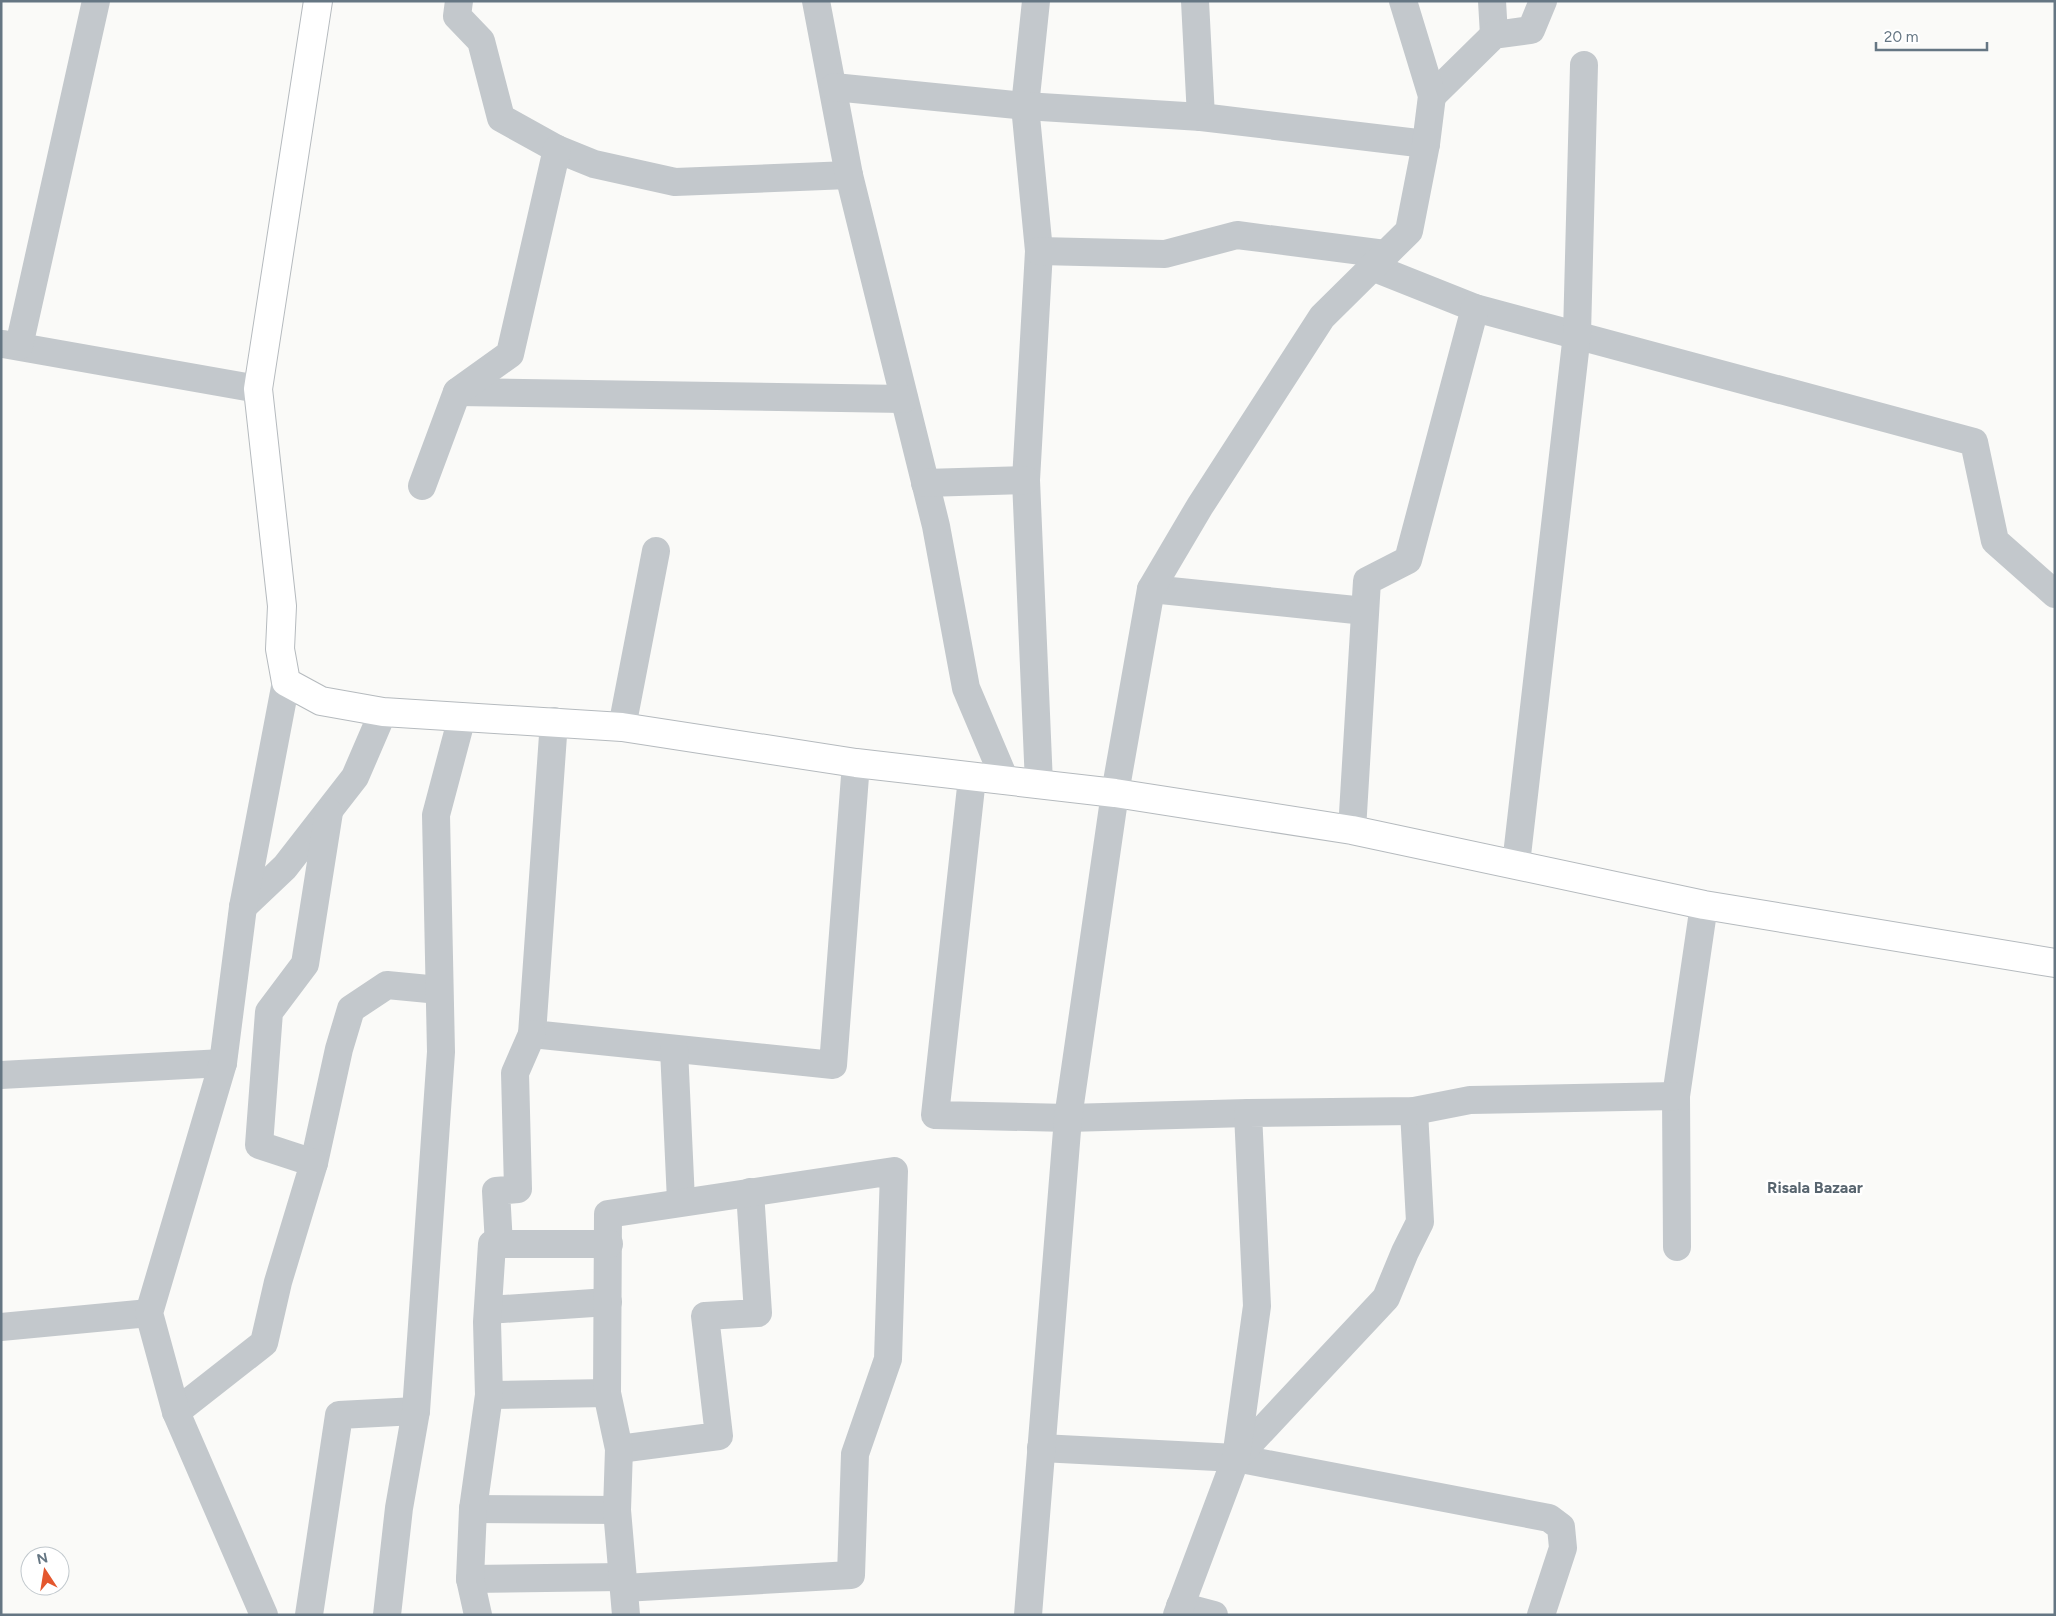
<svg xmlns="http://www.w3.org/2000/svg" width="2056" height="1616" viewBox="0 0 2056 1616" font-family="Figtree,sans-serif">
<rect width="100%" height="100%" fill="#fafaf8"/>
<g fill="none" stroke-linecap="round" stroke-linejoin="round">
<defs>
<path id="major" d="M 318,1 L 258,389 L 282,606 L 280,649 L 286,682 L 321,701 L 383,712 L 622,727 L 856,763 L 1115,793 L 1352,830 L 1704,905 L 2055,963"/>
</defs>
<use href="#major" stroke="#b5babe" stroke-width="30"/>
<g stroke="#c3c8cc" stroke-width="28">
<path d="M 459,1 L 457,16 L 481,41 L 501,118 L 557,149 L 594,164 L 675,182 L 849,175"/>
<path d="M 816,1 L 849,175 L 936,526 L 966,688 L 1005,780"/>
<path d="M 1036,1 L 1025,106 L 1039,251 L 1026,480 L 1039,784"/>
<path d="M 1195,1 L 1201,117"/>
<path d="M 1492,1 L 1494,35"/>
<path d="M 834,87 L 1025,106 L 1201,117 L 1426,144"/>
<path d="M 1432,96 L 1494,35 L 1531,30 L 1543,1"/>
<path d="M 1039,251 L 1165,254 L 1237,235 L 1385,254"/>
<path d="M 1372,267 L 1475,308 L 1974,442 L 1995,541 L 2055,594"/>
<path d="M 3,344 L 258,389"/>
<path d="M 19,346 L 96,1"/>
<path d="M 457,392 L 904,399"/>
<path d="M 925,483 L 1026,480"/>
<path d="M 422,486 L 457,392 L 510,354 L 557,149"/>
<path d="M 1151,589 L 1365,611"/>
<path d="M 554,721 L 532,1034 L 833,1065 L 856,763"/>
<path d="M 622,727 L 656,551"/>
<path d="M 972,778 L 935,1115 L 1068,1118 L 1248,1113"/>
<path d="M 1352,830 L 1367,581 L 1408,560 L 1475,308"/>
<path d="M 1516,864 L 1577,334 L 1584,65"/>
<path d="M 243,907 L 285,867 L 355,777 L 383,712"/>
<path d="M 674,1049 L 681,1201"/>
<path d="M 1,1075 L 223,1063"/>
<path d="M 314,1163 L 339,1049 L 351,1009 L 387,985 L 439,990"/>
<path d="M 499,1245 L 496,1191 L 518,1189 L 515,1073 L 532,1034"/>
<path d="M 1677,1247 L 1676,1096 L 1704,905"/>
<path d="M 488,1310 L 608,1302"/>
<path d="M 1,1327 L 149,1313"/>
<path d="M 489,1395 L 607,1393"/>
<path d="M 176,1412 L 264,1343 L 278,1282 L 314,1163 L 259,1145 L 269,1012 L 305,964 L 329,812"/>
<path d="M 1041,1448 L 1236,1458 L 1549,1518 L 1561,1527 L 1563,1548 L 1541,1615"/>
<path d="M 619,1449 L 719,1436 L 705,1316 L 758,1313 L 750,1192"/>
<path d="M 1236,1458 L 1386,1298 L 1405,1252 L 1420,1222 L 1414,1111"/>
<path d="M 473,1509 L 617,1510"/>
<path d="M 470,1579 L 622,1577"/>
<path d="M 624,1588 L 851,1575 L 855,1454 L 888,1359 L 894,1171 L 608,1214 L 607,1393 L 619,1449 L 617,1510 L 626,1615"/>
<path d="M 1180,1606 L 1214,1615"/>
<path d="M 264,1615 L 176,1412 L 149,1313 L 223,1063 L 243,907 L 286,682"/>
<path d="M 309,1615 L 339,1415 L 416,1411"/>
<path d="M 387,1615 L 399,1508 L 416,1411 L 441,1052 L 436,815 L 462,717"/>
<path d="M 478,1615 L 470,1579 L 473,1509 L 489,1395 L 487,1322 L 492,1244 L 609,1244"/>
<path d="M 1028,1615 L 1068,1118 L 1115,793 L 1151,589 L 1200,506 L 1322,317 L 1409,231 L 1426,144 L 1432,96 L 1403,1"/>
<path d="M 1177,1615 L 1236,1458 L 1257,1306 L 1248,1113 L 1414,1111 L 1470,1100 L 1676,1096"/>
</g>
<use href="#major" stroke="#fff" stroke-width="28"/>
</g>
<g text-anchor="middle" stroke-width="5" stroke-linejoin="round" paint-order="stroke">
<g font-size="16" font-weight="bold" fill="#57646e" stroke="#fff">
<text x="1815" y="1193">Risala Bazaar</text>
</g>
</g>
<rect width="2056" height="1616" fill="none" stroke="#657683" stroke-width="5"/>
<g transform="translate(45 1571) rotate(348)"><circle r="24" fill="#ffffff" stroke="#c1c8cd"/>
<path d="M0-4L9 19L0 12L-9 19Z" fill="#e4572e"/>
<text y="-8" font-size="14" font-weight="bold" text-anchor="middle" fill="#657683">N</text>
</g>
<path d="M1876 42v8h111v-8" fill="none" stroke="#657683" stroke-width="2.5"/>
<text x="1884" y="42" font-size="15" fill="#657683" stroke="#ffffff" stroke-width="4" paint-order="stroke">20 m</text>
</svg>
